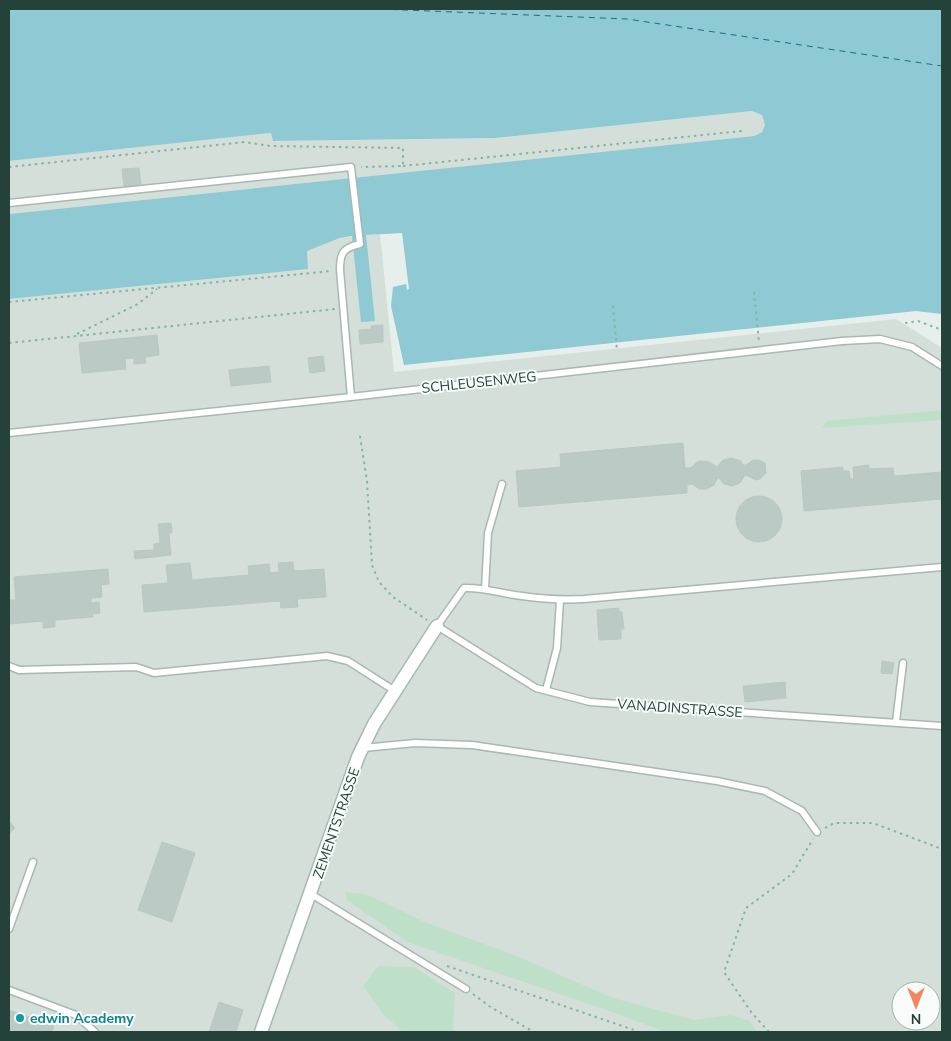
<svg xmlns="http://www.w3.org/2000/svg" width="951" height="1041" viewBox="0 0 951 1041" font-family="'Nunito Sans',sans-serif">
<rect width="100%" height="100%" fill="#e6efeb"/>
<g fill="#d4dfda" fill-rule="evenodd">
<path d="M 752,111 L 762,115 L 765,125 L 762,132 L 754,136 L 9,214 L 9,161 L 271,133 L 273,141 L 495,138 Z"/>
<path d="M 380,234 L 394,372 L 896,319 L 942,348 L 942,1032 L 9,1032 L 9,299 L 307,269 L 306,251 L 341,238 ZM 901,991 L 931,991 L 931,1021 L 901,1021 Z"/>
</g>
<g fill="#bfe0c8">
<path d="M 942,410 L 942,420 L 822,428 L 827,421 Z"/>
<path d="M 345,892 L 366,894 L 427,923 L 512,954 L 613,998 L 695,1020 L 731,1015 L 750,1021 L 757,1032 L 665,1032 L 618,1014 L 407,942 L 347,900 Z"/>
<path d="M 378,966 L 414,967 L 455,993 L 453,1032 L 403,1032 L 384,1015 L 363,986 Z"/>
</g>
<path fill="#8ec9d4" d="M 9,9 L 942,9 L 942,314 L 916,311 L 404,365 L 391,306 L 393,287 L 406,284 L 407,290 L 409,289 L 402,233 L 366,235 L 375,321 L 361,322 L 352,236 L 340,238 L 307,251 L 308,269 L 9,299 L 9,214 L 754,136 L 762,132 L 765,125 L 762,115 L 752,111 L 495,138 L 273,141 L 271,133 L 9,161 Z"/>
<g fill="none" stroke-linecap="round" stroke-linejoin="round">
<path stroke="#1c6f80" stroke-width="1" stroke-dasharray="6 5" stroke-linecap="butt" d="M 380,9 L 627,19 L 942,66"/>
</g>
<g fill="#bbcac4" stroke="#b8c9c2">
<path d="M 139,168 L 141,184 L 124,186 L 122,169 Z"/>
<path d="M 383,325 L 383,342 L 360,344 L 359,330 L 372,329 L 371,326 Z"/>
<path d="M 157,335 L 159,355 L 145,357 L 146,363 L 134,364 L 134,358 L 125,359 L 126,369 L 82,373 L 79,343 Z"/>
<path d="M 323,356 L 325,371 L 310,373 L 308,358 Z"/>
<path d="M 269,366 L 271,382 L 231,386 L 229,370 Z"/>
<path d="M 683,443 L 685,468 L 691,468 L 697,462 L 701,461 L 709,462 L 717,467 L 723,460 L 732,458 L 741,461 L 743,465 L 746,465 L 753,460 L 759,460 L 765,463 L 766,473 L 760,479 L 756,480 L 745,475 L 740,483 L 732,486 L 724,484 L 718,477 L 714,485 L 707,489 L 699,489 L 692,484 L 687,485 L 687,493 L 519,507 L 516,471 L 561,467 L 560,454 Z"/>
<path d="M 869,465 L 869,469 L 893,468 L 894,476 L 942,472 L 942,499 L 804,511 L 801,471 L 843,467 L 843,471 L 849,471 L 850,479 L 854,479 L 853,467 Z"/>
<circle cx="759" cy="519" r="23"/>
<path d="M 171,523 L 172,533 L 169,533 L 171,555 L 135,559 L 134,551 L 154,550 L 154,544 L 160,543 L 158,524 Z"/>
<path d="M 293,562 L 294,571 L 324,569 L 326,597 L 297,599 L 298,607 L 281,608 L 280,601 L 144,612 L 142,585 L 168,583 L 166,565 L 190,563 L 192,580 L 249,575 L 248,566 L 269,564 L 270,573 L 279,572 L 278,563 Z"/>
<path d="M 108,569 L 109,584 L 101,585 L 102,597 L 91,598 L 91,603 L 99,602 L 100,613 L 92,614 L 93,617 L 55,620 L 55,627 L 43,628 L 43,621 L 9,624 L 9,600 L 16,600 L 14,577 Z"/>
<path d="M 619,608 L 619,612 L 622,612 L 624,629 L 621,629 L 621,639 L 599,640 L 597,610 Z"/>
<path d="M 882,661 L 894,663 L 892,674 L 881,673 Z"/>
<path d="M 785,682 L 786,698 L 745,702 L 743,686 Z"/>
<path d="M 9,821 L 15,828 L 9,834 Z"/>
<path d="M 162,842 L 195,853 L 172,922 L 138,910 Z"/>
<path d="M 219,1002 L 243,1010 L 236,1032 L 209,1032 Z"/>
<path d="M 9,1010 L 54,1026 L 52,1032 L 9,1032 Z"/>
</g>
<g fill="none" stroke-linecap="round" stroke-linejoin="round">
<defs>
<g id="service">
<path d="M 9,203 L 351,167 L 360,244 C 342,248 340,254 340,270 L 351,397"/>
<path d="M 9,433 L 351,397 L 842,341 L 880,339 L 912,347 L 942,366"/>
<path d="M 942,567 L 584,599 C 563,600 542,599 522,596 C 502,594 484,587 464,588 L 437,626 L 536,688 L 590,702 L 942,726"/>
<path d="M 485,589 L 488,533 L 502,484"/>
<path d="M 9,666 L 19,670 L 136,667 L 154,673 L 327,656 L 348,661 L 395,691"/>
<path d="M 546,690 L 557,648 L 560,600"/>
<path d="M 896,722 L 903,663"/>
<path d="M 363,748 L 415,743 L 472,745 L 717,781 L 765,791 L 802,811 L 817,832"/>
<path d="M 311,894 L 466,989"/>
<path d="M 9,929 L 33,862"/>
<path d="M 9,990 L 76,1015 L 95,1032"/>
</g>
<path id="minor" d="M 261,1032 L 358,757 L 374,724 L 437,626"/>
</defs>
<use href="#service" stroke="#a8b8b2" stroke-width="9"/>
<use href="#minor" stroke="#a8b8b2" stroke-width="15"/>
<g stroke="#86b3a5" stroke-width="2" stroke-dasharray="2.5 4" stroke-linecap="butt">
<path d="M 403,166 L 742,131"/>
<path d="M 9,167 L 245,142 L 270,146 L 403,148 L 403,166 L 361,167"/>
<path d="M 754,292 L 759,342"/>
<path d="M 9,302 L 332,271"/>
<path d="M 613,306 L 617,351"/>
<path d="M 905,323 L 918,321 L 942,330"/>
<path d="M 77,334 L 138,304 L 157,289"/>
<path d="M 9,343 L 335,309"/>
<path d="M 360,436 L 367,481 L 372,565 L 379,582 L 393,597 L 427,620"/>
<path d="M 825,828 L 834,823 L 873,823 L 942,849"/>
<path d="M 447,966 L 637,1031"/>
<path d="M 473,994 L 489,1006 L 532,1031"/>
<path d="M 769,1032 L 751,1012 L 724,972 L 746,908 L 792,874 L 813,839"/>
</g>
<use href="#service" stroke="#fff" stroke-width="6"/>
<use href="#minor" stroke="#fff" stroke-width="12"/>
</g>
<circle fill="#0f9aa8" stroke="#f7fbf9" stroke-width="2" cx="20" cy="1018" r="5"/>
<g text-anchor="middle" stroke-width="4" stroke-linejoin="round" paint-order="stroke">
<g font-size="14" fill="#24423a" stroke="#f7fbf9">
<text transform="translate(479 382) rotate(-6)" y="5">SCHLEUSENWEG</text>
<text transform="translate(680 708) rotate(4)" y="5">VANADINSTRASSE</text>
<text transform="translate(336 823) rotate(-71)" y="5">ZEMENTSTRASSE</text>
</g>
<g font-size="14" font-weight="bold" fill="#0d838f" stroke="#f7fbf9" text-anchor="start">
<text x="30" y="1023">edwin Academy</text>
</g>
</g>
<rect width="951" height="1041" fill="none" stroke="#24423a" stroke-width="20"/>
<g transform="translate(916 1006) rotate(180)"><circle r="24" fill="#f7fbf9" stroke="#a3b1ad"/>
<path d="M0-4L9 19L0 12L-9 19Z" fill="#f4845f"/>
<text y="-8" font-size="14" font-weight="bold" text-anchor="middle" fill="#24423a">N</text>
</g>
</svg>
